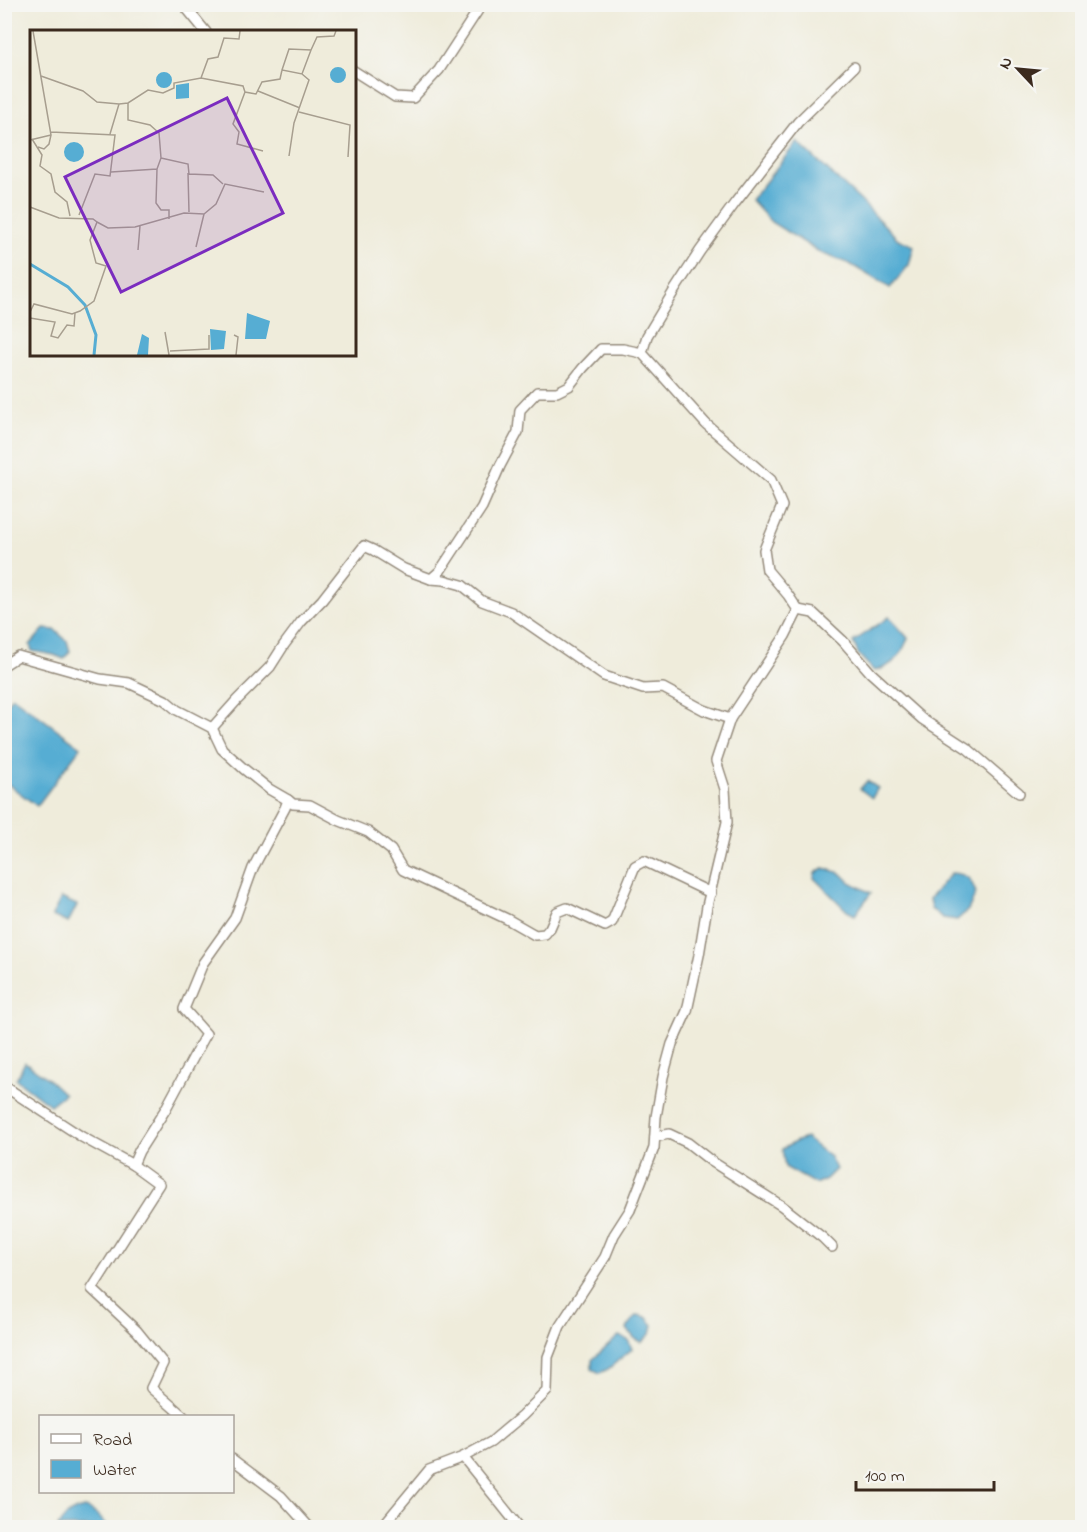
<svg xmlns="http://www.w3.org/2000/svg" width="1087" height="1532" viewBox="0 0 1087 1532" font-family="'Indie Flower',sans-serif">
<rect width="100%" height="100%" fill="#f6f6f2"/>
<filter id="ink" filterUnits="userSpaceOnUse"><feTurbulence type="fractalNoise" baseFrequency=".0167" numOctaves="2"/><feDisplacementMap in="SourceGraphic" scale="12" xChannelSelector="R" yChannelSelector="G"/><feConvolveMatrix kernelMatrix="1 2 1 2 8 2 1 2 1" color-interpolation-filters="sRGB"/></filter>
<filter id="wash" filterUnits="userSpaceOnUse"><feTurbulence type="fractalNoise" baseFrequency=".008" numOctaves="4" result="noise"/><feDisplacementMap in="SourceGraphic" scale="24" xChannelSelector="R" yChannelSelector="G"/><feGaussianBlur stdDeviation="1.35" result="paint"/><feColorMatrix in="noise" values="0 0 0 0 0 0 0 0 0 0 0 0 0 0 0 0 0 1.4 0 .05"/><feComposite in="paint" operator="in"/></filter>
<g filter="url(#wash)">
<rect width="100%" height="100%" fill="#efecdb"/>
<g fill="#56add3" stroke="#486c78" stroke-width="1.5">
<path d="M 797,142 L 861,201 L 898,239 L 914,246 L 909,265 L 890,288 L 850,264 L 821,253 L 771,222 L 751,200 Z"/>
<path d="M 889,617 L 908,638 C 901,656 894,666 874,671 L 859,655 L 853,642 Z"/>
<path d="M 44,629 L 55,630 L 67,641 L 70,651 L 64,659 L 54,655 L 32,651 L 30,645 Z"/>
<path d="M 12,696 L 81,747 L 37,806 L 5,782 L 5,706 Z"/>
<path d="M 867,781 L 878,788 L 872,798 L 860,789 Z"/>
<path d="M 823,868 L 841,873 L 850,882 L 871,893 L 855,915 L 847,911 L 814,878 L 815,873 Z"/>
<path d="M 951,873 C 967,874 971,878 976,893 L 968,910 L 957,920 L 943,918 L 931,909 L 929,899 Z"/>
<path d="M 61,898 L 77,905 L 68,923 L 52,916 Z"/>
<path d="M 25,1062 L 48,1079 L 64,1094 L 50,1105 L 16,1079 Z"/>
<path d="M 806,1138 L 830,1157 L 836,1169 L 826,1179 L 815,1184 L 785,1167 L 782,1149 L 797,1141 Z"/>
<path d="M 638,1315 L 646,1317 L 653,1325 L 651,1333 L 642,1342 L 635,1339 L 627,1329 L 633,1319 Z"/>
<path d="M 619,1336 L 628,1340 L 632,1349 L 608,1369 L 600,1373 L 592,1369 L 592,1360 Z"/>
<path d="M 84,1508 C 95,1511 101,1518 107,1527 L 58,1527 C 65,1515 71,1511 84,1508 Z"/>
</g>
</g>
<g filter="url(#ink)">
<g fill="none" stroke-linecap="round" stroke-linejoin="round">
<defs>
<g id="minor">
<path d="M 183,4 L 206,32"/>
<path d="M 354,71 L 395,97 L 413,98 L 439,70 L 482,4"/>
<path d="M 431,579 L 444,580 L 462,585 L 482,601 L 511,612 L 604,676 L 643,689 L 663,688 L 704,710 L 730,719"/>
<path d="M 798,610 L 813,613 L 843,641 L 871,673 L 922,719 L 968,749 L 1019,793"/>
<path d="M 4,665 L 18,656 L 100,679 L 129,683 L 165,700 L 177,710 L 212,728 L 222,749 L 244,769 L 269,789 L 288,800 L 285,808 L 253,868 L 235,918 L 203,963 L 184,1009 L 206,1034 L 165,1110 L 139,1151 L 133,1165"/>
<path d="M 212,728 L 237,700 L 270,667 L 284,645 L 301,622 L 322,600 L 364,546 L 373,550 L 404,569 L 431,579 L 440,571 L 482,507 L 500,466 L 518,432 L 520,410 L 537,392 L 557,392 L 569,386 L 583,368 L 601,349 L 623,349 L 642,353"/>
<path d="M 288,800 L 293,804 L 310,805 L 338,820 L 368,832 L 391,850 L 403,870 L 507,919 L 535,935 L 545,934 L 550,928 L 557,912 L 567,908 L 605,926 L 612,922 L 635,866 L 644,861 L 711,893"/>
<path d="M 4,1086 L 82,1137 L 133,1165 L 159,1184 L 92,1289 L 137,1331 L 163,1363 L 151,1388 L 183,1416"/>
<path d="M 655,1137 L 669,1134 L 688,1143 L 711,1161 L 782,1206 L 823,1238 L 832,1247"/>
<path d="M 463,1457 L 491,1442 L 522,1416 L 547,1391 L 548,1357 L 560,1326 L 605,1257 L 614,1235 L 630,1210 L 654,1148 L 656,1117 L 663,1077 L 672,1044 L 687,1011 L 699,955 L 707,906 L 727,822 L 725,789 L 716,761 L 730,719 L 785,636 L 798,610 L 788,595 L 767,570 L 764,550 L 782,506 L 771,480 L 706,424 L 642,353 L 647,336 L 674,291 L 700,251 L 735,203 L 798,122 L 854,67"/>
<path d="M 232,1459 L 281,1496 L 310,1528"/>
<path d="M 381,1528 L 429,1470 L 463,1457 L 520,1528"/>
</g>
</defs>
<use href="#minor" stroke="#958b7c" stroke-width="12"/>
<use href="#minor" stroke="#fff" stroke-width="9"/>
</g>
</g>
<g transform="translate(30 30)">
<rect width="326" height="326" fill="#efecdb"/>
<path d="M300 45a8 8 0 1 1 16 0a8 8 0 1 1-16 0ZM126 50a8 8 0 1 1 16 0a8 8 0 1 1-16 0ZM 159,53 L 159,68 L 146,69 L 146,55 ZM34 122a10 10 0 1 1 20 0a10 10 0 1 1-20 0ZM 217,283 L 240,291 L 236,309 L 215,309 ZM 180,299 L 196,301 L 194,319 L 181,320 ZM 112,304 L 119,308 L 118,325 L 107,325 Z" fill="#56add3"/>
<path fill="none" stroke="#56add3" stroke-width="3" d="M 0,234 L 38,257 L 55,275 L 66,305 L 64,325"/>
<path fill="none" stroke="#a79e8f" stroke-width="1.5" d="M 3,1 L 21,105 L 19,114 L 14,119 L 8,117M 281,20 L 272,44 L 252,40 L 259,19 L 281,20 L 287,7 L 304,6 L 306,1M 11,46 L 53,61 L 67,72 L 89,74 L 98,73 L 118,60 L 133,63 L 144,58 L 144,53 L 171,48 L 213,56 L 215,62 L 226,64 L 232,52 L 250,49 L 252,40M 171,48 L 178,29 L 188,27 L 194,8 L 209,9 L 210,1M 228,61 L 270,78M 215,62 L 203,94 L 209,102 L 207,114 L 233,121M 269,82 L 320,95 L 318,127M 21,102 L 85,105 L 80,146 L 65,144 L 49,185M 80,104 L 89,74M 2,109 L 12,125 L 10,136 L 21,144 L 25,162 L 37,172 L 40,186M 0,110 L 21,105M 259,126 L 264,93 L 279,50 L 272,44M 131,128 L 158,134 L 159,144 L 183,145 L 193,154M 127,139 L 126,173 L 131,180 L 139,180 L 139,189M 81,142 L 127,139 L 131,128 L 129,103 L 120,95 L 98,90 L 98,73M 158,143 L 159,182M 0,177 L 29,188 L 63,189 L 67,192 L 60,210 L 66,233 L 76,236 L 64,271 L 50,281 L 42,284 L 4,274 L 0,282M 67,192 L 78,198 L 105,197 L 154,183 L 174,184 L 186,174 L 195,154 L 234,162M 166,217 L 174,184M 108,220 L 110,196M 0,288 L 25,292 L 21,306 L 28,308 L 37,295 L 44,296 L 45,283M 135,302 L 139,325M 204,305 L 208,307 L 206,325M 140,321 L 179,319 L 179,305"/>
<path fill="#7b2cbf" fill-opacity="0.15" stroke="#7b2cbf" stroke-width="3" d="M 197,68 L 253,183 L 91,262 L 35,147 Z"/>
<rect width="326" height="326" fill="none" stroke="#3b2a1e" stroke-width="3"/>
</g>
<rect width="1087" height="1532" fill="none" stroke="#f6f6f2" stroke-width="24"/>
<rect x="39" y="1415" width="195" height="78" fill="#f6f6f2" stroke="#aba49d" stroke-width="1.5"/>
<rect x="51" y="1434" width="30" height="9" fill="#ffffff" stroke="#aba49d" stroke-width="1.5"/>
<text x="93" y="1445" font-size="18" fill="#3b2a1e">Road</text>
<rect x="51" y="1460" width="30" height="18" fill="#56add3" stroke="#aba49d" stroke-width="1.5"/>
<text x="93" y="1475" font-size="18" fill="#3b2a1e">Water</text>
<g transform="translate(1018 69) rotate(296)" stroke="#f6f6f2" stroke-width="4.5" paint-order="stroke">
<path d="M0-4.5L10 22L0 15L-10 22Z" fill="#3b2a1e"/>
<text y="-9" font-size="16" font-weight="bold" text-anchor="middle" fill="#3b2a1e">N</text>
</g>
<path d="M856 1481v9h138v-9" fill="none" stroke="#3b2a1e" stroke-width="3"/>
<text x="865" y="1481" font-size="18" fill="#3b2a1e" stroke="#f6f6f2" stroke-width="4.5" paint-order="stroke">100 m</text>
</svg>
